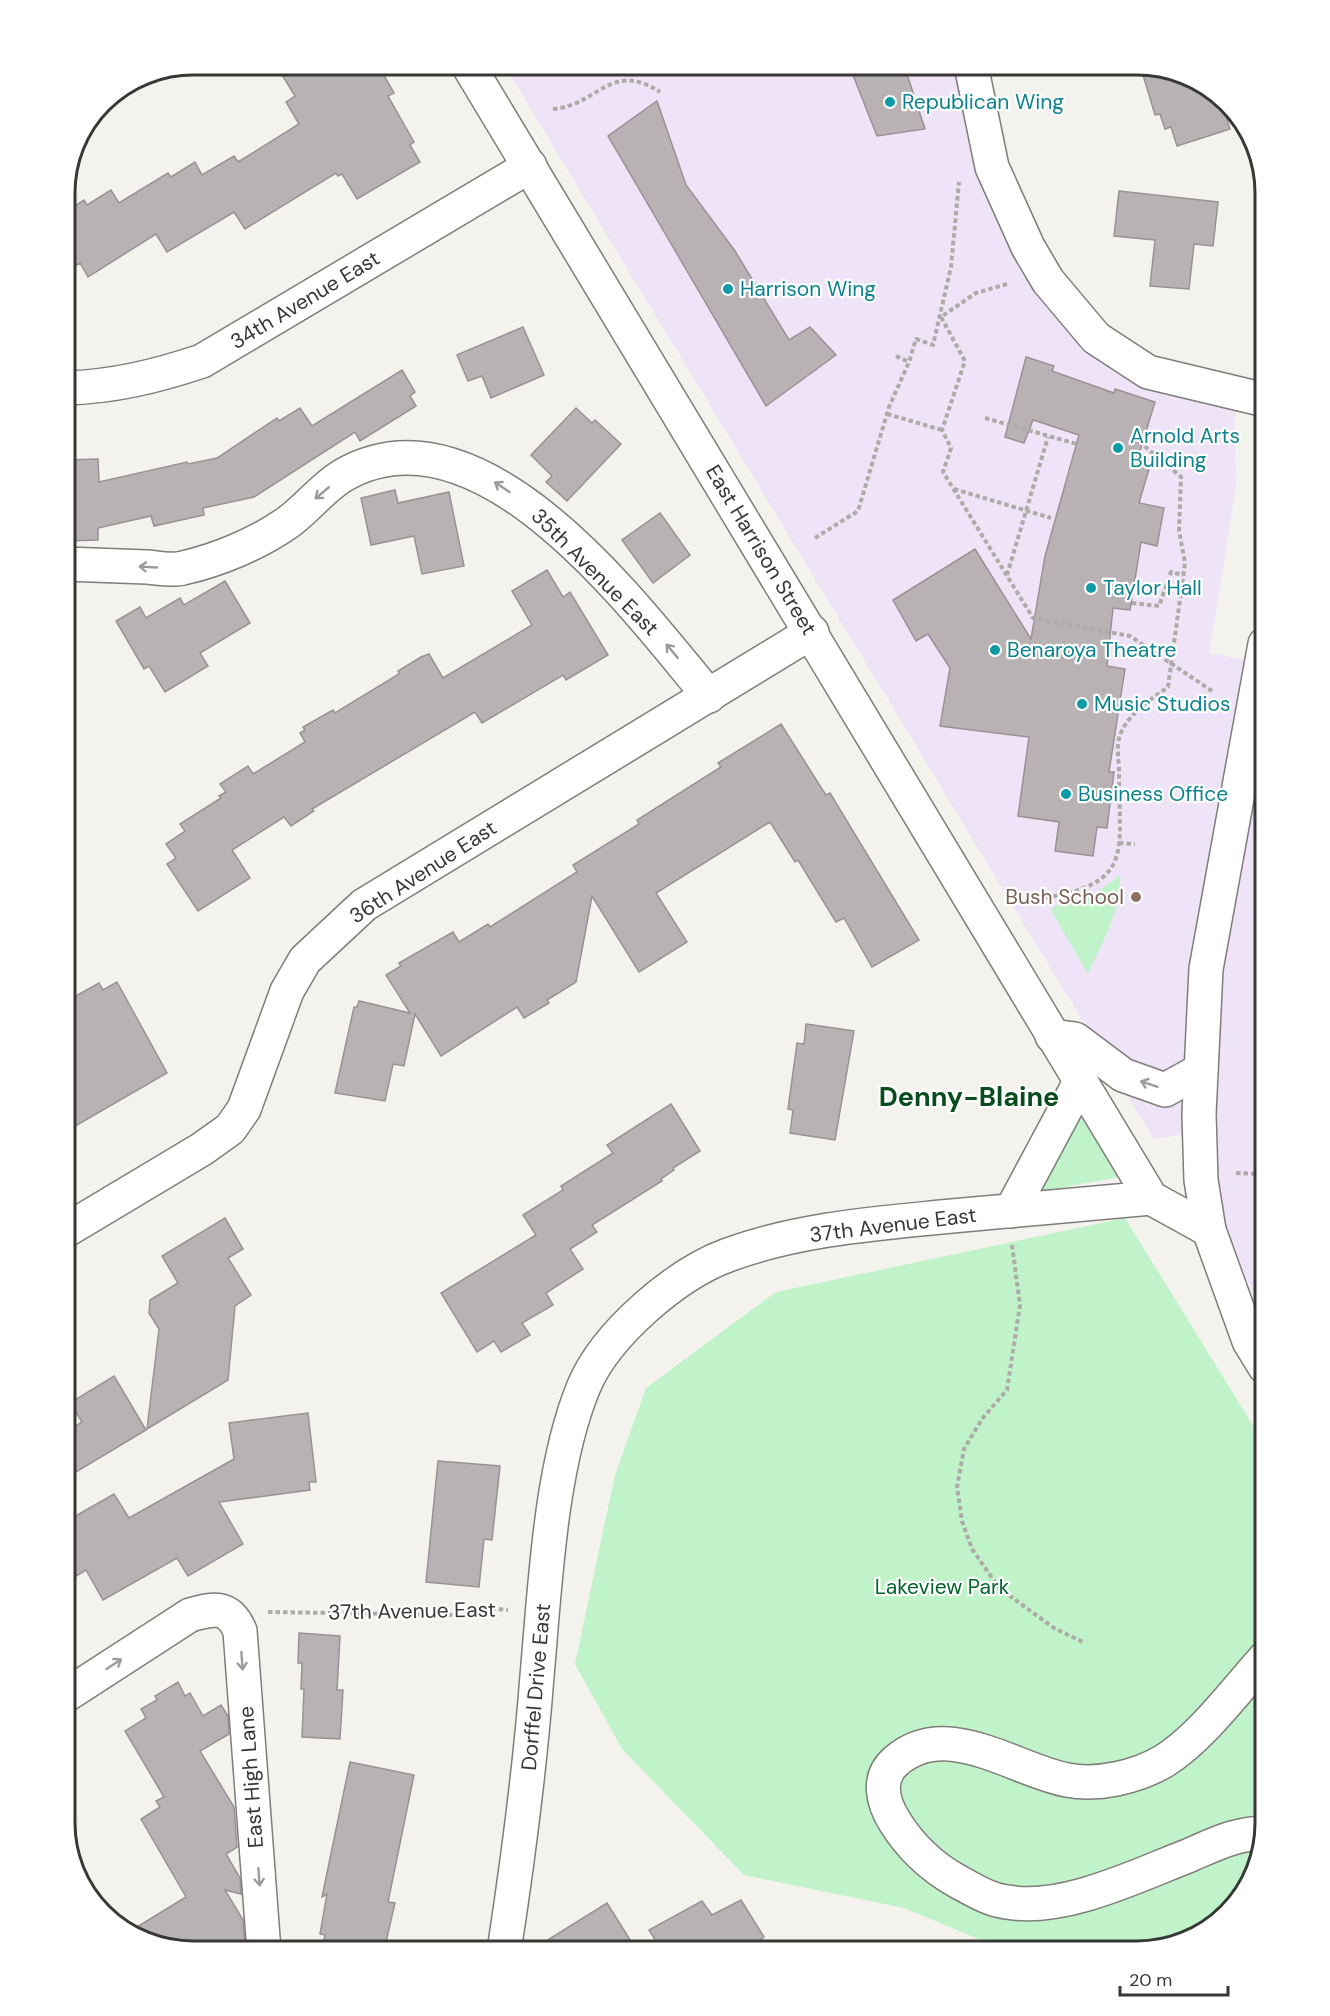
<svg xmlns="http://www.w3.org/2000/svg" width="1330" height="2016" viewBox="0 0 1330 2016" font-family="'DM Sans',sans-serif">
<rect width="100%" height="100%" fill="#f4f2ed"/>
<path fill="#efe3f8" d="M 504,65 L 971,65 L 992,167 L 1096,338 L 1234,394 L 1236,487 L 1209,653 L 1265,664 L 1265,1320 L 1232,1245 L 1214,1181 L 1212,1130 L 1154,1139 Z"/>
<g fill="#c0f3c9">
<path d="M 1119,875 C 1126,901 1099,949 1088,974 L 1051,910 C 1060,902 1071,902 1082,898 C 1097,894 1108,885 1119,875 Z"/>
<path d="M 1082,1114 L 1120,1177 L 1038,1192 Z"/>
<path d="M 1125,1218 L 1265,1445 L 1265,1823 L 1248,1888 L 1201,1934 L 1137,1951 L 1007,1951 L 904,1908 L 744,1875 L 622,1749 L 575,1664 L 615,1475 L 646,1388 L 776,1292 Z"/>
</g>
<g fill="#b8b2b5" stroke="#989295" stroke-width="1.5">
<path d="M 276,65 L 378,65 L 394,93 L 388,96 L 414,142 L 410,145 L 420,162 L 357,199 L 342,174 L 338,176 L 336,173 L 245,229 L 234,212 L 167,252 L 156,234 L 88,277 L 80,263 L 65,272 L 65,212 L 84,200 L 87,205 L 111,190 L 119,203 L 168,173 L 171,177 L 195,162 L 202,175 L 234,156 L 238,162 L 299,124 L 286,102 L 295,96 Z"/>
<path d="M 849,65 L 904,65 L 925,129 L 877,136 Z"/>
<path d="M 1140,65 L 1202,82 L 1222,103 L 1230,129 L 1177,146 L 1171,127 L 1165,129 L 1160,114 L 1155,115 Z"/>
<path d="M 657,101 L 686,185 L 735,251 L 789,340 L 810,327 L 836,355 L 766,406 L 608,136 Z"/>
<path d="M 1119,191 L 1218,202 L 1213,246 L 1194,244 L 1189,289 L 1150,286 L 1155,240 L 1114,236 Z"/>
<path d="M 523,327 L 544,375 L 491,398 L 482,376 L 468,381 L 457,355 Z"/>
<path d="M 1026,357 L 1054,366 L 1052,371 L 1114,393 L 1115,389 L 1155,402 L 1136,464 L 1149,469 L 1139,503 L 1164,508 L 1157,546 L 1141,542 L 1130,610 L 1113,608 L 1107,666 L 1125,669 L 1109,772 L 1114,772 L 1107,828 L 1097,827 L 1093,856 L 1055,851 L 1059,822 L 1018,816 L 1029,737 L 940,726 L 950,668 L 928,634 L 916,641 L 893,600 L 975,549 L 1031,639 L 1045,556 L 1079,435 L 1033,420 L 1024,443 L 1005,437 Z"/>
<path d="M 402,370 L 415,392 L 410,396 L 416,406 L 360,441 L 355,432 L 254,497 L 203,508 L 204,515 L 154,526 L 151,516 L 98,528 L 98,540 L 65,541 L 65,460 L 98,459 L 99,482 L 187,462 L 188,464 L 217,458 L 277,418 L 279,421 L 300,408 L 312,426 Z"/>
<path d="M 576,408 L 592,423 L 595,420 L 621,444 L 567,501 L 546,482 L 552,476 L 531,455 Z"/>
<path d="M 395,490 L 398,503 L 449,492 L 464,566 L 422,574 L 414,536 L 371,545 L 361,498 Z"/>
<path d="M 660,513 L 690,555 L 653,583 L 622,540 Z"/>
<path d="M 547,570 L 563,597 L 570,592 L 608,655 L 566,680 L 563,675 L 482,723 L 475,712 L 312,809 L 314,811 L 291,826 L 284,817 L 232,850 L 250,878 L 198,911 L 167,864 L 176,858 L 166,844 L 185,831 L 180,824 L 221,798 L 219,796 L 226,792 L 220,784 L 248,766 L 253,774 L 305,742 L 300,733 L 305,730 L 303,727 L 333,710 L 335,713 L 399,674 L 398,671 L 421,657 L 429,654 L 443,678 L 532,625 L 512,591 Z"/>
<path d="M 225,581 L 250,623 L 200,653 L 208,666 L 165,692 L 149,666 L 144,669 L 116,621 L 140,607 L 146,618 L 180,598 L 184,605 Z"/>
<path d="M 781,724 L 822,789 L 826,795 L 830,793 L 919,940 L 872,967 L 844,918 L 836,922 L 798,860 L 795,862 L 770,822 L 656,893 L 687,942 L 639,972 L 592,896 L 576,982 L 547,1000 L 549,1003 L 524,1018 L 517,1007 L 441,1056 L 415,1014 L 404,1066 L 393,1064 L 385,1101 L 335,1093 L 354,1007 L 357,1007 L 359,1001 L 410,1013 L 386,975 L 401,966 L 399,963 L 453,932 L 459,942 L 488,924 L 490,927 L 577,872 L 573,865 L 639,824 L 637,820 L 721,767 L 718,763 Z"/>
<path d="M 117,982 L 167,1073 L 65,1132 L 65,1002 L 99,983 L 103,990 Z"/>
<path d="M 806,1024 L 854,1031 L 835,1140 L 790,1133 L 793,1110 L 788,1109 L 797,1043 L 804,1044 Z"/>
<path d="M 671,1104 L 700,1151 L 673,1168 L 674,1170 L 661,1179 L 662,1181 L 592,1225 L 597,1232 L 570,1249 L 583,1269 L 546,1293 L 553,1305 L 522,1323 L 530,1335 L 501,1352 L 494,1341 L 477,1352 L 441,1293 L 536,1235 L 523,1215 L 563,1190 L 561,1186 L 613,1153 L 607,1145 Z"/>
<path d="M 225,1218 L 243,1249 L 228,1258 L 251,1295 L 235,1306 L 228,1380 L 147,1429 L 159,1329 L 149,1313 L 150,1300 L 178,1283 L 162,1256 Z"/>
<path d="M 114,1376 L 146,1430 L 76,1472 L 65,1452 L 65,1433 L 82,1422 L 70,1403 Z"/>
<path d="M 308,1413 L 316,1482 L 309,1482 L 310,1490 L 219,1502 L 243,1544 L 188,1576 L 177,1558 L 103,1600 L 86,1570 L 65,1583 L 65,1522 L 114,1494 L 129,1518 L 234,1459 L 229,1423 Z"/>
<path d="M 438,1461 L 500,1466 L 492,1540 L 484,1539 L 479,1587 L 426,1582 Z"/>
<path d="M 299,1633 L 340,1636 L 337,1690 L 343,1690 L 340,1739 L 302,1737 L 304,1689 L 301,1689 L 302,1663 L 298,1663 Z"/>
<path d="M 178,1682 L 185,1696 L 190,1693 L 203,1716 L 221,1705 L 228,1716 L 229,1734 L 200,1751 L 234,1807 L 237,1847 L 226,1854 L 240,1878 L 241,1894 L 225,1890 L 243,1920 L 245,1945 L 234,1951 L 185,1951 L 127,1933 L 186,1897 L 141,1819 L 160,1807 L 156,1801 L 164,1797 L 125,1731 L 146,1718 L 141,1709 L 157,1700 L 155,1696 Z"/>
<path d="M 350,1762 L 414,1775 L 388,1902 L 395,1903 L 384,1951 L 321,1951 L 325,1935 L 320,1934 L 327,1894 L 322,1897 Z"/>
<path d="M 741,1900 L 764,1937 L 747,1951 L 662,1951 L 649,1930 L 702,1901 L 712,1915 Z"/>
<path d="M 607,1903 L 637,1951 L 530,1951 Z"/>
</g>
<g fill="none" stroke-linecap="round" stroke-linejoin="round">
<defs>
<g id="street">
<path d="M 468,65 L 1151,1198 L 1209,1230"/>
<path d="M 971,65 L 992,167 L 1028,247 L 1048,281 L 1096,338 L 1148,372 L 1265,400"/>
<path d="M 65,388 C 113,387 157,376 202,361 L 530,166"/>
<path d="M 65,564 C 92,565 119,566 147,567 C 158,568 172,571 183,568 C 218,560 257,544 287,523 C 306,510 321,489 342,476 C 479,395 634,606 709,696"/>
<path d="M 1052,1036 L 1075,1039 L 1123,1075 L 1165,1090 L 1201,1070"/>
<path d="M 1011,1211 L 1080,1082"/>
<path d="M 65,1231 L 202,1149 L 230,1129 L 244,1109 L 287,991 L 305,960 L 364,905 L 812,632"/>
<path d="M 65,1696 L 190,1615 C 214,1608 229,1605 240,1631 L 264,1951"/>
<path d="M 504,1951 C 518,1860 530,1768 537,1676 C 545,1588 550,1467 584,1386 C 606,1334 676,1274 728,1255 C 796,1230 870,1224 941,1217 C 1011,1211 1081,1204 1151,1198"/>
</g>
<g id="secondary">
<path d="M 1265,1367 L 1249,1341 L 1209,1230 L 1201,1180 L 1199,1114 L 1206,969 L 1265,644"/>
<path d="M 1263,1834 C 1239,1831 1207,1848 1185,1857 C 1134,1877 1062,1912 1007,1902 C 989,1900 972,1889 957,1881 C 932,1867 910,1846 895,1822 C 883,1803 876,1778 896,1761 C 947,1717 1014,1770 1067,1780 C 1098,1786 1137,1777 1164,1761 C 1201,1738 1236,1690 1265,1658"/>
</g>
</defs>
<use href="#street" stroke="#7f7d79" stroke-width="36"/>
<use href="#secondary" stroke="#7f7d79" stroke-width="36"/>
<g stroke="#acaba7" stroke-width="4" stroke-dasharray="4.5 3" stroke-linecap="butt">
<path d="M 553,109 C 599,105 610,60 660,92"/>
<path d="M 1007,284 L 976,293 L 941,317 L 965,361 L 942,430 L 951,448 L 943,472 L 1033,618 L 1130,636 L 1212,691"/>
<path d="M 896,356 L 909,362"/>
<path d="M 887,414 L 942,430"/>
<path d="M 985,418 L 1077,444"/>
<path d="M 954,489 L 1051,518"/>
<path d="M 815,538 L 858,511 L 889,407 L 909,362 L 916,339 L 933,345 L 951,267 L 959,182"/>
<path d="M 1007,575 L 1048,437"/>
<path d="M 1132,603 L 1159,606 L 1171,572 L 1183,575"/>
<path d="M 1119,843 L 1135,844"/>
<path d="M 1038,899 C 1135,884 1119,855 1119,772 C 1119,762 1116,745 1120,735 C 1128,714 1150,700 1168,687 L 1185,563 L 1179,531 L 1181,477 L 1142,444"/>
<path d="M 1236,1173 L 1265,1174"/>
<path d="M 1012,1245 L 1020,1305 L 1007,1390 L 982,1419 L 964,1449 L 957,1487 L 962,1521 L 972,1549 L 999,1588 L 1054,1628 L 1085,1643"/>
<path d="M 268,1612 L 470,1615 L 484,1608 L 508,1610"/>
</g>
<use href="#street" stroke="#fff" stroke-width="33"/>
<use href="#secondary" stroke="#fff" stroke-width="33"/>
</g>
<defs><path id="oneway-shaft" d="M-6 0H5M1.5-3L5.5 0L1.5 3" fill="none" stroke-width="1.6" stroke-linecap="round" stroke-linejoin="round" transform="scale(1.5)"/></defs>
<g stroke="#9b9b9a">
<use href="#oneway-shaft" transform="translate(502 487) rotate(-146)"/>
<use href="#oneway-shaft" transform="translate(322 493) rotate(140)"/>
<use href="#oneway-shaft" transform="translate(148 567) rotate(-177)"/>
<use href="#oneway-shaft" transform="translate(672 651) rotate(-130)"/>
<use href="#oneway-shaft" transform="translate(1149 1084) rotate(-161)"/>
<use href="#oneway-shaft" transform="translate(242 1661) rotate(86)"/>
<use href="#oneway-shaft" transform="translate(114 1664) rotate(-33)"/>
<use href="#oneway-shaft" transform="translate(259 1877) rotate(86)"/>
</g>
<g fill="#0f9aa8" stroke="#fff" stroke-width="2">
<circle cx="890" cy="102" r="6"/>
<circle cx="728" cy="289" r="6"/>
<circle cx="1118" cy="448" r="6"/>
<circle cx="1091" cy="588" r="6"/>
<circle cx="995" cy="650" r="6"/>
<circle cx="1082" cy="704" r="6"/>
<circle cx="1066" cy="794" r="6"/>
</g>
<circle fill="#8d6e63" stroke="#fff" stroke-width="2" cx="1136" cy="897" r="6"/>
<g text-anchor="middle" stroke-width="4.5" stroke-linejoin="round" paint-order="stroke">
<g font-size="21" fill="#0d838f" stroke="#fff" text-anchor="start">
<text x="902" y="109">Republican Wing</text>
<text x="740" y="296">Harrison Wing</text>
<text x="1130" y="443">Arnold Arts<tspan x="1130" dy="24">Building</tspan></text>
<text x="1103" y="595">Taylor Hall</text>
<text x="1007" y="657">Benaroya Theatre</text>
<text x="1094" y="711">Music Studios</text>
<text x="1078" y="801">Business Office</text>
</g>
<g font-size="21" fill="#373735" stroke="#fff">
<text transform="translate(305 300) rotate(-31)" y="7">34th Avenue East</text>
<text transform="translate(761 550) rotate(59)" y="7">East Harrison Street</text>
<text transform="translate(595 572) rotate(45)" y="7">35th Avenue East</text>
<text transform="translate(423 872) rotate(-33)" y="7">36th Avenue East</text>
<text transform="translate(893 1225) rotate(-7)" y="7">37th Avenue East</text>
<text transform="translate(412 1611) rotate(-1)" y="7">37th Avenue East</text>
<text transform="translate(536 1687) rotate(-85)" y="7">Dorffel Drive East</text>
<text transform="translate(251 1777) rotate(-94)" y="7">East High Lane</text>
</g>
<g font-size="21" fill="#785e54" stroke="#fff" text-anchor="end">
<text x="1124" y="904">Bush School</text>
</g>
<g font-size="21" fill="#02642b" stroke="#fff">
<text x="942" y="1594">Lakeview Park</text>
</g>
<g font-size="27" font-weight="bold" fill="#094c1d" stroke="#fff">
<text x="969" y="1106">Denny-Blaine</text>
</g>
</g>
<path d="M0 0H1330V2016H0ZM193 75H1137A118 118 0 0 1 1255 193V1823A118 118 0 0 1 1137 1941H193A118 118 0 0 1 75 1823V193A118 118 0 0 1 193 75Z" fill="#fff" fill-rule="evenodd"/>
<path fill="none" stroke="#373735" stroke-width="3" d="M193 75H1137A118 118 0 0 1 1255 193V1823A118 118 0 0 1 1137 1941H193A118 118 0 0 1 75 1823V193A118 118 0 0 1 193 75Z"/>
<path d="M1120 1986v9h108v-9" fill="none" stroke="#373735" stroke-width="3"/>
<text x="1129" y="1986" font-size="18" fill="#373735" stroke="#ffffff" stroke-width="4.5" paint-order="stroke">20 m</text>
</svg>
